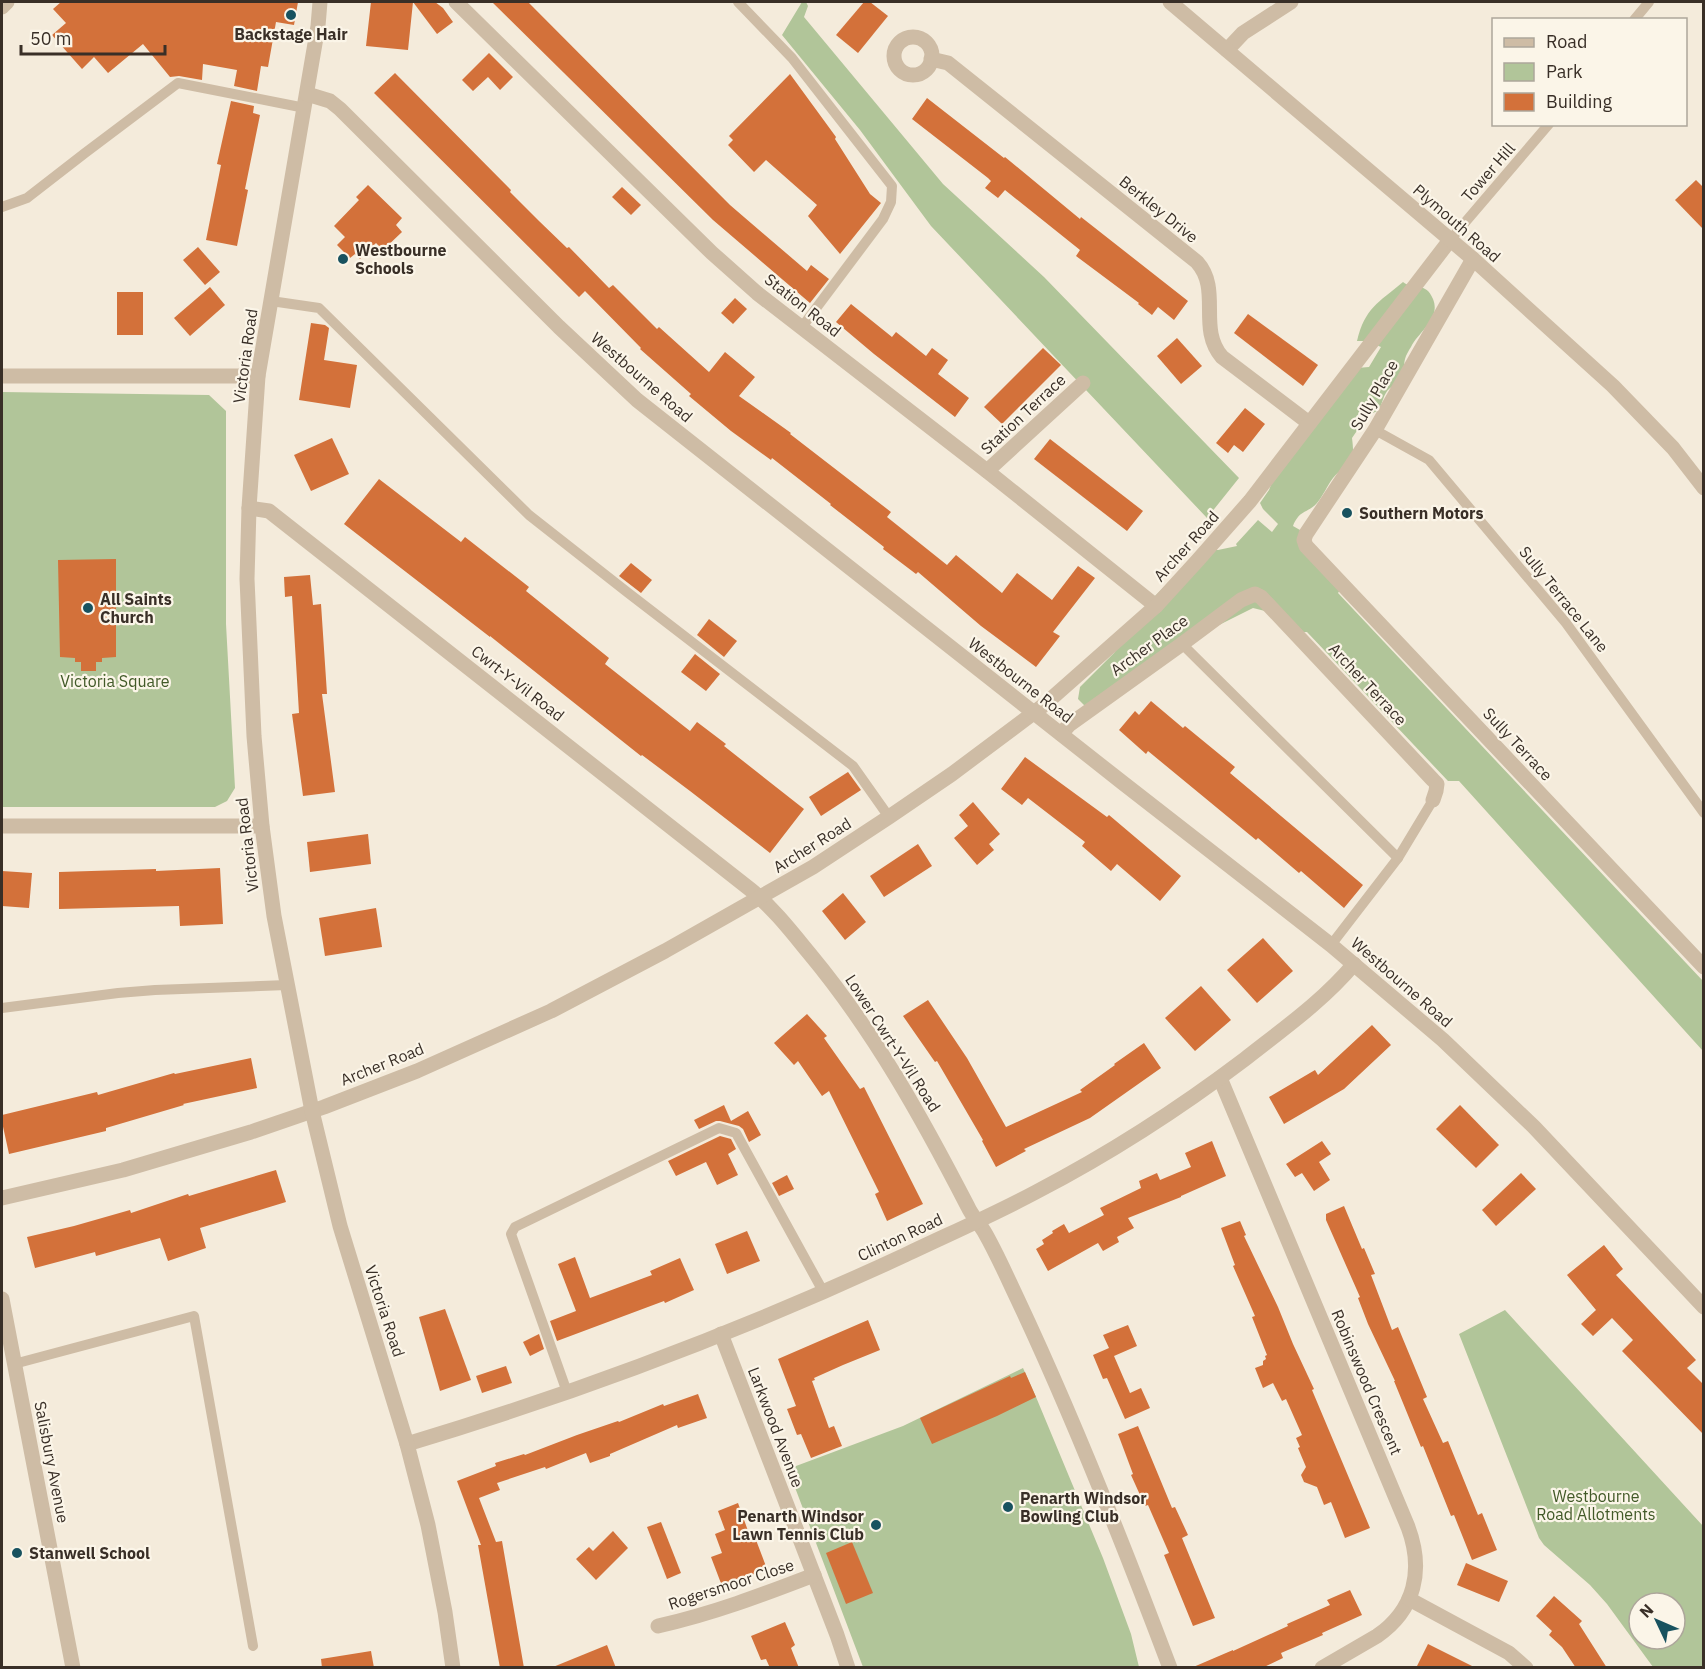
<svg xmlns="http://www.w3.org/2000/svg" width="1705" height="1669" viewBox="0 0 1705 1669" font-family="'IBM Plex Sans',sans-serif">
<rect width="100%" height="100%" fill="#f4ebdb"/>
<g fill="#b1c599" fill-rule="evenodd">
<path d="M 802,2 L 806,2 L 808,6 L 804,17 L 943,184 L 1044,277 L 1239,478 L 1207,518 L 931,226 L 860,130 L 782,35 Z"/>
<path d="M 1403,282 C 1414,291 1426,281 1433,299 C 1441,319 1419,331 1411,347 C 1409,350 1406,355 1405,359 C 1403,366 1406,373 1400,381 C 1398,385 1392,386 1389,389 C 1384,393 1382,404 1379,410 L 1367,416 L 1352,438 C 1356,468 1348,461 1333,478 C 1327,486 1323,496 1317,503 C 1307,514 1300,509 1293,526 L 1300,530 L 1340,590 L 1338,593 L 1703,981 L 1703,1051 L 1459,781 L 1448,781 L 1307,632 L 1289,633 L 1269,612 L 1253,608 L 1217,626 L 1089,710 L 1078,699 L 1080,687 L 1114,653 L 1154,597 L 1202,549 L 1218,550 L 1237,546 L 1236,544 L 1258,520 L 1272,532 L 1278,524 L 1263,509 L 1260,503 L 1269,490 L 1275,475 L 1357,368 L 1369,367 L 1381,347 L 1367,341 L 1357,341 C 1365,308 1378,303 1403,282 Z"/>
<path d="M 2,392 L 209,395 L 226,411 L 226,624 L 235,788 L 227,801 L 215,807 L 2,807 Z"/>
<path d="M 1505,1310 L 1703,1526 L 1703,1667 L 1653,1667 L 1607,1604 L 1590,1585 L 1544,1545 L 1539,1538 L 1459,1334 ZM 1639,1603 L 1675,1603 L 1675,1639 L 1639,1639 Z"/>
<path d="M 1023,1368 L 1036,1397 L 1103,1558 L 1131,1634 L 1139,1667 L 863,1667 L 788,1469 L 903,1426 Z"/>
</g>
<g fill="#d3713a">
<path d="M 61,2 L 298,2 L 294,25 L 276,22 L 268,67 L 261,66 L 257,91 L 234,86 L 237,70 L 203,64 L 202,80 L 179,76 L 170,77 L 143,44 L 108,73 L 94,57 L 82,69 L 52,35 L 66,23 L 53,9 Z"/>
<path d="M 371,2 L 435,2 L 443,8 L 453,22 L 437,34 L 413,2 L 408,50 L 366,46 Z"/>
<path d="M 492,2 L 528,2 L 730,205 L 807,271 L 811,265 L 829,279 L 810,303 L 713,220 Z"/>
<path d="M 864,2 L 870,2 L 888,16 L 858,53 L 836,35 Z"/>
<path d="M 489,53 L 513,77 L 500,90 L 488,77 L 473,91 L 462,80 Z"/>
<path d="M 395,73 L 511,190 L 510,192 L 539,221 L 567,248 L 569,247 L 609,288 L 613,285 L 657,329 L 659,327 L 709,372 L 725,352 L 755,377 L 739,396 L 791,433 L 790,434 L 891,512 L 887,517 L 947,565 L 956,555 L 1002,593 L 1017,573 L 1052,600 L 1078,566 L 1095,578 L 1053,632 L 1060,636 L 1036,667 L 981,626 L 918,572 L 916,574 L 883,549 L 884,547 L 830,505 L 831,504 L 772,458 L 771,460 L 731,431 L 689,396 L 691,394 L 640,349 L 641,348 L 585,291 L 579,297 L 374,93 Z"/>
<path d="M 790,74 L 836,137 L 835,139 L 870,194 L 881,203 L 840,254 L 808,216 L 817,205 L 766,160 L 754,172 L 728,145 L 733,140 L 729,136 Z"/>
<path d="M 927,98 L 1004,158 L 1005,157 L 1080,219 L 1081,217 L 1188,301 L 1174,320 L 1158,307 L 1152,315 L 1138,304 L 1139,303 L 1076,256 L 1080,250 L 1005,190 L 998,198 L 985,188 L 991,181 L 988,178 L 912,119 Z"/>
<path d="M 231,101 L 254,106 L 253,113 L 260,115 L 245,189 L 248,190 L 237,246 L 206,240 L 221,165 L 217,164 Z"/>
<path d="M 1696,180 L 1704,188 L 1704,230 L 1675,200 Z"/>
<path d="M 368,185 L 402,218 L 396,225 L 402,232 L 383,250 L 376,243 L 360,259 L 355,254 L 350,258 L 337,245 L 345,237 L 334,226 L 359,200 L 356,197 Z"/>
<path d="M 622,187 L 641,205 L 631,215 L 612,197 Z"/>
<path d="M 198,247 L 220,272 L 205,285 L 183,260 Z"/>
<path d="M 210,287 L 225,305 L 190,336 L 174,318 Z"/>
<rect x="117" y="292" width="26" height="43"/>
<path d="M 735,298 L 747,309 L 733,324 L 721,313 Z"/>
<path d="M 851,304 L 892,337 L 896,332 L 926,356 L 932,348 L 948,360 L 938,374 L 969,398 L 955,417 L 874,354 L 836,322 Z"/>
<path d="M 1248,314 L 1318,365 L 1303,386 L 1234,333 Z"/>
<path d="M 311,323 L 325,325 L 329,328 L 324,360 L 357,365 L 350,408 L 299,400 Z"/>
<path d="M 1177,338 L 1202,366 L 1181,384 L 1157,356 Z"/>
<path d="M 1043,348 L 1061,365 L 1002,424 L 984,407 Z"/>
<path d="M 1245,408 L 1265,424 L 1243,452 L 1234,445 L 1228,453 L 1216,443 Z"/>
<path d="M 332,438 L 349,474 L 311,491 L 294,455 Z"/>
<path d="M 1050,439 L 1143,511 L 1127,531 L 1034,459 Z"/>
<path d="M 379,479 L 461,542 L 465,537 L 529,587 L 526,591 L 609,658 L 605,664 L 690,731 L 697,722 L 726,744 L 724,746 L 804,809 L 770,853 L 690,791 L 642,755 L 641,756 L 490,636 L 490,637 L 344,524 Z"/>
<path d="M 116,559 L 116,657 L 102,658 L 102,662 L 96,662 L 96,671 L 81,671 L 81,662 L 75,662 L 75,658 L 60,657 L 58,560 Z"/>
<path d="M 631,563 L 652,580 L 641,593 L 619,576 Z"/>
<path d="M 310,575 L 313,605 L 321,604 L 327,694 L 322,694 L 335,792 L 303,796 L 292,714 L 299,713 L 292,596 L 285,597 L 284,577 Z"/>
<path d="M 709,619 L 737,641 L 724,657 L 697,635 Z"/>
<path d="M 695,654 L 720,674 L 706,691 L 681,672 Z"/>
<path d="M 1151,701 L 1183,728 L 1185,726 L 1235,767 L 1230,773 L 1363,885 L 1344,908 L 1301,871 L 1299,873 L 1258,838 L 1256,840 L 1148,751 L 1146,754 L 1119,730 L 1135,711 L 1139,715 Z"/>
<path d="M 1025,757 L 1107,817 L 1109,815 L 1181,876 L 1160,901 L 1117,864 L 1111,871 L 1082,846 L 1085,842 L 1028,798 L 1022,805 L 1001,789 Z"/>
<path d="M 848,772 L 861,790 L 821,816 L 809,797 Z"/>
<path d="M 973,802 L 1000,834 L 989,844 L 994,850 L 977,865 L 954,838 L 968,826 L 959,815 Z"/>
<path d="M 368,834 L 371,864 L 310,872 L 307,842 Z"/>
<path d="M 918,844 L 932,866 L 884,897 L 870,876 Z"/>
<path d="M 220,868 L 223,924 L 180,926 L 179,906 L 59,909 L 59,872 L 156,869 L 156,871 Z"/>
<path d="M 2,871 L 32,873 L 29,908 L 2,906 Z"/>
<path d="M 843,893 L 866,922 L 845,940 L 822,911 Z"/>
<path d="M 376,908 L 382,947 L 325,956 L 319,918 Z"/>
<path d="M 1263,938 L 1293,971 L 1257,1003 L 1227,970 Z"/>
<path d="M 1201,986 L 1231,1020 L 1195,1051 L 1165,1018 Z"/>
<path d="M 928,1000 L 967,1058 L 1006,1127 L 1082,1092 L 1080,1090 L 1115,1065 L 1114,1064 L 1144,1043 L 1161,1068 L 1090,1118 L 1024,1149 L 1026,1151 L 996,1167 L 982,1141 L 983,1140 L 937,1061 L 935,1062 L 903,1016 Z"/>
<path d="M 807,1014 L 827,1036 L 824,1038 L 860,1089 L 864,1087 L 923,1204 L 887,1221 L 875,1194 L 879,1192 L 829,1091 L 822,1096 L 798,1061 L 794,1065 L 774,1043 Z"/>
<path d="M 1372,1025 L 1391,1045 L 1344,1089 L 1284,1124 L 1269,1097 L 1315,1070 L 1318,1075 Z"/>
<path d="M 251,1058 L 257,1088 L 183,1104 L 184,1105 L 106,1128 L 106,1131 L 9,1154 L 2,1122 L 2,1115 L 97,1092 L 98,1095 L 174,1073 L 175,1074 Z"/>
<path d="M 724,1105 L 731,1121 L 748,1111 L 761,1135 L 749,1142 L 743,1129 L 739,1126 L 720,1121 L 716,1121 L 699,1129 L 694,1120 Z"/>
<path d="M 1460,1105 L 1499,1145 L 1476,1168 L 1436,1129 Z"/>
<path d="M 720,1136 L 731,1139 L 736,1149 L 728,1154 L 738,1175 L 717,1185 L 706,1162 L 676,1176 L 668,1161 Z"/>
<path d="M 1212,1141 L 1226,1176 L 1181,1196 L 1181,1197 L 1128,1218 L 1134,1228 L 1117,1237 L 1119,1242 L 1103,1251 L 1098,1243 L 1048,1271 L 1036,1249 L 1044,1244 L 1042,1240 L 1053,1233 L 1052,1231 L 1064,1224 L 1069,1233 L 1104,1215 L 1100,1208 L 1141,1188 L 1139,1181 L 1157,1173 L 1160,1180 L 1191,1167 L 1185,1153 Z"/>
<path d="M 1322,1141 L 1331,1154 L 1319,1162 L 1330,1180 L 1314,1191 L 1302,1173 L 1295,1177 L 1286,1164 Z"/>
<path d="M 276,1170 L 286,1202 L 200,1228 L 206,1248 L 168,1261 L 160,1238 L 96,1256 L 95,1252 L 35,1268 L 27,1237 L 74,1226 L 130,1210 L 131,1213 L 188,1194 L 189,1196 Z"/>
<path d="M 1521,1173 L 1536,1189 L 1496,1226 L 1482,1210 Z"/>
<path d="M 787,1175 L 794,1189 L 779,1196 L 772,1183 Z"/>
<path d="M 1344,1206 L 1362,1249 L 1364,1248 L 1375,1274 L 1371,1275 L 1392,1330 L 1398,1327 L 1427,1397 L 1423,1399 L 1443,1443 L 1448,1441 L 1478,1515 L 1482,1513 L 1497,1550 L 1472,1560 L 1454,1515 L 1451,1516 L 1423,1446 L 1421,1447 L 1394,1381 L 1395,1381 L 1368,1324 L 1358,1298 L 1360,1297 L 1326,1220 L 1326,1214 Z"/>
<path d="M 1240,1221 L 1246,1235 L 1244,1236 L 1278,1307 L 1293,1344 L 1314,1389 L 1312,1390 L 1370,1528 L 1345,1538 L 1331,1502 L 1324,1505 L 1317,1487 L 1304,1482 L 1301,1475 L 1306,1467 L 1298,1448 L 1300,1447 L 1296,1438 L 1302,1435 L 1286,1399 L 1282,1401 L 1273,1383 L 1263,1388 L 1255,1368 L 1263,1365 L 1263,1361 L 1266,1359 L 1265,1356 L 1267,1355 L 1252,1317 L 1255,1316 L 1233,1266 L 1235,1265 L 1221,1228 Z"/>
<path d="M 747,1231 L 760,1261 L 727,1274 L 715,1244 Z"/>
<path d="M 1604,1245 L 1623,1269 L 1616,1275 L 1696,1360 L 1687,1368 L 1704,1385 L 1704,1435 L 1622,1351 L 1633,1340 L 1612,1318 L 1593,1336 L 1581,1324 L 1596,1310 L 1567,1275 Z"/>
<path d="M 575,1257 L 590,1298 L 652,1275 L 650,1271 L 680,1258 L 694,1290 L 665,1303 L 664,1301 L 557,1341 L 550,1321 L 576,1311 L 558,1264 Z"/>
<path d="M 445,1309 L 471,1380 L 440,1391 L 419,1317 Z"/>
<path d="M 868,1320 L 880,1350 L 843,1365 L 814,1378 L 815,1380 L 812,1381 L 829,1428 L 834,1426 L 842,1446 L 811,1458 L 801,1434 L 797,1435 L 787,1409 L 796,1406 L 778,1359 Z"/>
<path d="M 1128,1325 L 1137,1346 L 1114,1356 L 1130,1393 L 1141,1388 L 1150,1408 L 1125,1419 L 1107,1378 L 1103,1379 L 1093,1355 L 1109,1348 L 1103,1335 Z"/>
<path d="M 539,1334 L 544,1349 L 530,1356 L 523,1342 Z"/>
<path d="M 506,1366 L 512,1383 L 482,1393 L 476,1376 Z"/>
<path d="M 1025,1372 L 1036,1397 L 997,1416 L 932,1444 L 920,1418 L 1010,1376 L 1011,1378 Z"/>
<path d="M 698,1394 L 707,1418 L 678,1428 L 677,1425 L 610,1454 L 610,1456 L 590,1463 L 586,1453 L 546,1469 L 545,1467 L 497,1483 L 500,1490 L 479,1498 L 496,1542 L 502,1541 L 524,1668 L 500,1668 L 478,1545 L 481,1545 L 457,1481 L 496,1466 L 495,1463 L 524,1454 L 525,1455 L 577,1435 L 618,1421 L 619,1422 L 663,1404 L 664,1406 Z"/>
<path d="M 1138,1426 L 1172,1508 L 1175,1507 L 1188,1535 L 1182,1538 L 1215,1618 L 1193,1626 L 1164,1555 L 1169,1553 L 1148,1505 L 1145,1506 L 1131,1475 L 1133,1474 L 1118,1434 Z"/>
<path d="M 738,1503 L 752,1542 L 756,1540 L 767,1569 L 722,1586 L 711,1557 L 722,1553 L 715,1534 L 725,1530 L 718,1511 Z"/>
<path d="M 661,1522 L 681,1573 L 667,1579 L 647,1527 Z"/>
<path d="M 613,1531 L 628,1548 L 596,1580 L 576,1559 L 589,1547 L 593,1551 Z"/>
<path d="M 852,1542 L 873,1593 L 846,1604 L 826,1553 Z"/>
<path d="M 1466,1563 L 1508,1581 L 1499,1602 L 1457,1585 Z"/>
<path d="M 1350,1590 L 1362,1615 L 1322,1633 L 1323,1635 L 1281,1653 L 1283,1658 L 1262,1668 L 1191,1668 L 1233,1650 L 1233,1651 L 1288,1626 L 1287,1624 L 1330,1605 L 1327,1600 Z"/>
<path d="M 1554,1596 L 1582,1621 L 1579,1624 L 1607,1668 L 1576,1668 L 1562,1647 L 1549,1635 L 1552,1631 L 1536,1616 Z"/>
<path d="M 785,1622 L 795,1645 L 791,1648 L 799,1668 L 770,1668 L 766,1659 L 761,1660 L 751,1636 Z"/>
<path d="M 1428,1644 L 1476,1668 L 1416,1668 Z"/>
<path d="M 607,1645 L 616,1668 L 553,1668 L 553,1667 Z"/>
<path d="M 371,1651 L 374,1668 L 322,1668 L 321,1659 Z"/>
</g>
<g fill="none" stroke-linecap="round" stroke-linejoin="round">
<g stroke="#cebca5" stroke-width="10">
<path d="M 738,2 L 792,58 L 892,186 L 891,202 L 883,219 L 802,327"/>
<path d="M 1634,20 L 1649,2"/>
<path d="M 2,207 L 27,198 L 85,153 L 178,83 L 305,108"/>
<path d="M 1450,240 L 1549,124"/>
<path d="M 271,301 L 319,308 L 529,515 L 627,592 L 853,766 L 889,817"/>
<path d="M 1375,430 L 1429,460 L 1566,623 L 1704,813"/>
<path d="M 1182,644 L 1398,858"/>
<path d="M 1331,945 L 1398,858 L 1433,800"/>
<path d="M 2,1008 L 118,993 L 155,990 L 287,985"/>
<path d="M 14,1364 L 194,1316 L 253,1646"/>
<path d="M 567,1392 L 511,1234 L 515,1227 L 719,1128 L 736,1133 L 824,1293"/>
</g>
<g stroke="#cebca5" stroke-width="15">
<path d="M 456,2 L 712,253 L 757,293 L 987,471 L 1156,606"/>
<circle cx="913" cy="56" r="19"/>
<path d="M 1227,50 L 1243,33 L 1291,2"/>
<path d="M 931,59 L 948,63 L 1197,262 C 1222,290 1197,328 1222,357 L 1309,423"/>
<path d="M 1473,259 L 1375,430 L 1306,534 L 1304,540 L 1306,546 L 1704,967"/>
<path d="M 2,376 L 258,376"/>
<path d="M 987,471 L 1083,383"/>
<path d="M 249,508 L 269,511 L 751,890 C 773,908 791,931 809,953 C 874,1031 922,1118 968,1207 C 972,1216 980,1224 985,1233 C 997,1254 1007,1277 1017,1298 C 1074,1419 1123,1543 1170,1668"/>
<path d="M 1061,734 L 1069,725 L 1182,644 L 1241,600 L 1255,594 L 1261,597 L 1433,780 L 1437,784 L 1436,791 L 1433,800"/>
<path d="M 2,826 L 262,826"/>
<path d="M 1220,1078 L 1408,1527 C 1424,1570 1415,1610 1377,1636 L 1322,1668"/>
<path d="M 2,1198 L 123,1170 L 251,1132 L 324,1107 L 417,1071 L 551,1011 L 665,951 L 813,867 L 889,817 L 952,774 L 1044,705 L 1156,606 L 1198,560 L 1250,501 L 1450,240"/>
<path d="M 2,1299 L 73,1668"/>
<path d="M 721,1334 L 837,1635 L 848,1668"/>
<path d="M 407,1444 C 577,1393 744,1330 905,1255 C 949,1234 993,1215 1036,1192 C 1109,1154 1179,1109 1245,1059 C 1283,1029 1323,1001 1354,964"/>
<path d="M 1409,1599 L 1509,1653 L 1526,1668"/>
<path d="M 658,1626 C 712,1614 762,1595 814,1575"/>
</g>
<g stroke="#cebca5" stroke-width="15">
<path d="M 320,2 L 318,26 L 258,376 L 249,508 L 247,579 L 254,736 L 262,826 L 274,916 L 312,1111 L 340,1226 L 407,1444 L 428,1525 L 445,1612 L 453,1668"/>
<path d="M 1170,2 L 1473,259 L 1613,386 L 1673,448 L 1704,488"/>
<path d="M 2,7 L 7,2"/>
<path d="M 307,94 L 330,101 L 340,109 L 559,327 L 637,400 L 1123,783 L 1331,945 L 1443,1040 L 1534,1127 L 1704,1307"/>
</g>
</g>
<g fill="#18525f" stroke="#fbf5e8" stroke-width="2">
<circle cx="291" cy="15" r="6"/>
<circle cx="343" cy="259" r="6"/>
<circle cx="1347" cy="513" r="6"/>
<circle cx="88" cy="608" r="6"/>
<circle cx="1008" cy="1507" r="6"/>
<circle cx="876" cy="1525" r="6"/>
<circle cx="17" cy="1553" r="6"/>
</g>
<g text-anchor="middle" stroke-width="4.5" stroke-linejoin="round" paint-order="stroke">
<g font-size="16" font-weight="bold" fill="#392f27" stroke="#fbf5e8" text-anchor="start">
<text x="291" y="40" text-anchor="middle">Backstage Hair</text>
<text x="355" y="256">Westbourne<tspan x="355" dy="18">Schools</tspan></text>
<text x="1359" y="519">Southern Motors</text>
<text x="100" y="605">All Saints<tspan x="100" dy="18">Church</tspan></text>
<text x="1020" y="1504">Penarth Windsor<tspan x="1020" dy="18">Bowling Club</tspan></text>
<text x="864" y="1522" text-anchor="end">Penarth Windsor<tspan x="864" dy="18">Lawn Tennis Club</tspan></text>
<text x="29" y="1559">Stanwell School</text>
</g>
<g font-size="16" fill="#392f27" stroke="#fbf5e8">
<text transform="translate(1488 172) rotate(-49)" y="6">Tower Hill</text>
<text transform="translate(1159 209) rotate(39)" y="6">Berkley Drive</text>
<text transform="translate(1457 223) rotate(41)" y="6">Plymouth Road</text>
<text transform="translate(803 305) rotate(38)" y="6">Station Road</text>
<text transform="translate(245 356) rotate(-82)" y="6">Victoria Road</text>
<text transform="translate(642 377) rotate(41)" y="6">Westbourne Road</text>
<text transform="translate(1374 395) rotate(-60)" y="6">Sully Place</text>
<text transform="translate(1023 414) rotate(-43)" y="6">Station Terrace</text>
<text transform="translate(1186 546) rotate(-48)" y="6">Archer Road</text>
<text transform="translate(1564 599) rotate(51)" y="6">Sully Terrace Lane</text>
<text transform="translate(1149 645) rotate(-36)" y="6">Archer Place</text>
<text transform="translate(1021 680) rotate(38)" y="6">Westbourne Road</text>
<text transform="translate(518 683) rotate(38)" y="6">Cwrt-Y-Vil Road</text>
<text transform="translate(1368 684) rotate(47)" y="6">Archer Terrace</text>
<text transform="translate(1518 744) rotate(47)" y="6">Sully Terrace</text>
<text transform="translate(247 845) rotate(-97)" y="6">Victoria Road</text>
<text transform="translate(812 845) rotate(-32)" y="6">Archer Road</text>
<text transform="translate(1402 982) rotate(41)" y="6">Westbourne Road</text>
<text transform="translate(893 1043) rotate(57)" y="6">Lower Cwrt-Y-Vil Road</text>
<text transform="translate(382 1064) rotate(-22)" y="6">Archer Road</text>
<text transform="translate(900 1237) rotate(-25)" y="6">Clinton Road</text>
<text transform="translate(385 1311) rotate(72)" y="6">Victoria Road</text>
<text transform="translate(1367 1382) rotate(67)" y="6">Robinswood Crescent</text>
<text transform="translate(776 1427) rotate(69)" y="6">Larkwood Avenue</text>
<text transform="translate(52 1462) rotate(79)" y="6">Salisbury Avenue</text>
<text transform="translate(731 1584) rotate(-18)" y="6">Rogersmoor Close</text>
</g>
<g font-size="16" fill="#425a28" stroke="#fbf5e8">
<text x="115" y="687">Victoria Square</text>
<text x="1596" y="1502">Westbourne<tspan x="1596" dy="18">Road Allotments</tspan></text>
</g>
</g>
<rect width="1705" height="1669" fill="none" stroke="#392f27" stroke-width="6"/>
<rect x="1492" y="18" width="195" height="108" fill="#fbf5e8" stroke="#ada69b" stroke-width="1.5"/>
<rect x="1504" y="38" width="30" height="9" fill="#cebca5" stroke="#ada69b" stroke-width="1.5"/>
<text x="1546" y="48" font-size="18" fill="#392f27">Road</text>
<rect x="1504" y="63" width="30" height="18" fill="#b1c599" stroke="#ada69b" stroke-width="1.5"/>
<text x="1546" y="78" font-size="18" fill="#392f27">Park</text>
<rect x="1504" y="93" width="30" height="18" fill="#d3713a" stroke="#ada69b" stroke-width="1.5"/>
<text x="1546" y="108" font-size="18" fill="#392f27">Building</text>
<g transform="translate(1657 1621) rotate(314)"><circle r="28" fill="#fbf5e8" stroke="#ada69b" stroke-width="1.5"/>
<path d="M0-4.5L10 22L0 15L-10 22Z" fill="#18525f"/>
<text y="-9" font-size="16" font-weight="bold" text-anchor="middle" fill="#392f27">N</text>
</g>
<path d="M21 45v9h144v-9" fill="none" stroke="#392f27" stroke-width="3"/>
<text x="30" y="45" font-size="18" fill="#392f27" stroke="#fbf5e8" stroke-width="4.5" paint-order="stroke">50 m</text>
</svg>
